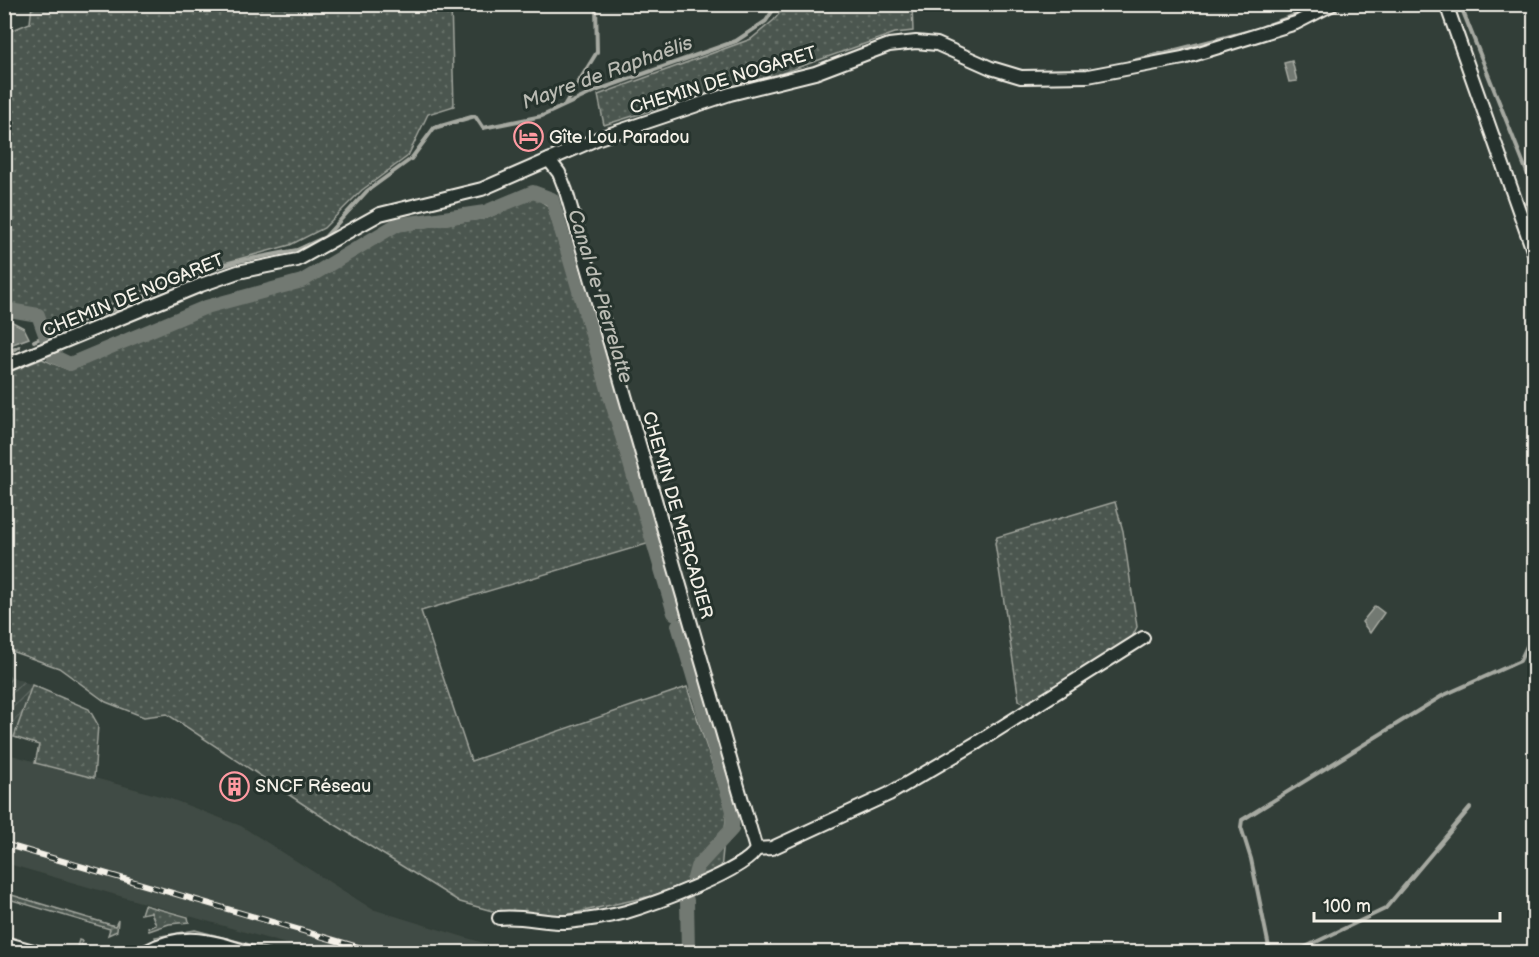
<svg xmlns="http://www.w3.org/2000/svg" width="1539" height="957" viewBox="0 0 1539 957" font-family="'Balsamiq Sans',sans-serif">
<defs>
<pattern id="industrial-furrows" width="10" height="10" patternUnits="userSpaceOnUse" patternTransform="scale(1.5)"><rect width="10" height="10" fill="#404b44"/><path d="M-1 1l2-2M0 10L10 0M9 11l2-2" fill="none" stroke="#5c655f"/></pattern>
<pattern id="grass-dots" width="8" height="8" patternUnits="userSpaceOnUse" patternTransform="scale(1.5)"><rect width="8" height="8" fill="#4c564f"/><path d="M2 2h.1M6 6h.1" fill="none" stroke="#666f68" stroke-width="1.8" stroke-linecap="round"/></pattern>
</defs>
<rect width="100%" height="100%" fill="#323e38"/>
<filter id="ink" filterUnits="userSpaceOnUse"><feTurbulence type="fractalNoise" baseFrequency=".0167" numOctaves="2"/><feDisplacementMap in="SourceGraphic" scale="12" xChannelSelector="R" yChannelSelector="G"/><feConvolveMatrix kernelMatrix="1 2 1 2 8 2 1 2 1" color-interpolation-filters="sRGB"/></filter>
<g filter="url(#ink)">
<path fill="#404b44" d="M 4,753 L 171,799 L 241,826 L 372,909 L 513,952 L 314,952 L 5,863 Z"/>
<path fill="url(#industrial-furrows)" d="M 5,674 L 32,685 L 11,743 L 5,741 Z"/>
<g fill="url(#grass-dots)" stroke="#a0a49c" stroke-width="1.5">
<path d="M 32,5 L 451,5 L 454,106 L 428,114 L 408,156 L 362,190 L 324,228 L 290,245 L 184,274 L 48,330 L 42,311 L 9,304 L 5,298 L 5,33 L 30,23 Z"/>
<path d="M 786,5 L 912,5 L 913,31 L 895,33 L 777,75 L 714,91 L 604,125 L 598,95 L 751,39 L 774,20 Z"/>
<path d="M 533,196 L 548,206 L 650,543 L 421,611 L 471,761 L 687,687 L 727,809 L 721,870 L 652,896 L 561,916 L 496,912 L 460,902 L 318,814 L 167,714 L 144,717 L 106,702 L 59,668 L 5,649 L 4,374 L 42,359 L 69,370 L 210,309 L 306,284 L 396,231 L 487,218 Z"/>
<path d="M 1115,502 L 1123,531 L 1137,627 L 1131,639 L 1025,705 L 1019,700 L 995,543 L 997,537 Z"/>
<path d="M 32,685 L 89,709 L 98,725 L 94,778 L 35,763 L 39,745 L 14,737 Z"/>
<path d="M 5,893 L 115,926 L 118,920 L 117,931 L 108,935 L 110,929 L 5,898 Z"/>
<path d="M 144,905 L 188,917 L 189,922 L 169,924 L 149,931 L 148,928 L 156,925 L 151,912 L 141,914 Z"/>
<path d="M 195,930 L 280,952 L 269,952 C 230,941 196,927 156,940 L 155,937 Z"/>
<path d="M 79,940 L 82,941 L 81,945 L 100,951 L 101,947 L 112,950 L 94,952 L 76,950 Z"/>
</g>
<g fill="#727972" stroke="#a6a9a1" stroke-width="1.5">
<path d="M 1292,61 L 1297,81 L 1289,82 L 1284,63 Z"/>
<path d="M 5,318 L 24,328 L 29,338 L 5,347 Z"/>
<path d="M 1375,606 L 1384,613 L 1370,633 L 1362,622 Z"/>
</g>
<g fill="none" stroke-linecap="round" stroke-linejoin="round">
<g stroke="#a6a9a1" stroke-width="4">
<path d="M 1460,4 L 1534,190"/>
<path d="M 1263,27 L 1309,10"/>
<path d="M 1129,62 L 1250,31"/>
<path d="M 565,104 L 597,52 L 596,4"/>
<path d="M 69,325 L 124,306 L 186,277 L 239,261 L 297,250 L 325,237 L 367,191 L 411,159 L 434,128 L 475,116 L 483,128 L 542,116 L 598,90 L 736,41 L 766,21 L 777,4"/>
<path d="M 34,341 L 63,328"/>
<path d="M 4,354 L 19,347"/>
<path d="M 1270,952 L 1251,859 L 1241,827 L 1242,820 L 1442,696 L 1520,661 L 1527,646 L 1534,640"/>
<path d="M 1295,952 L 1385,909 L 1470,808"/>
</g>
<g stroke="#727972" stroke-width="14">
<path d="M 4,309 L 38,315 L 48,343"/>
<path d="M 52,352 L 53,356 L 70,364 L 206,307 L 302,281 L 396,225 L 485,212 L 533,192 L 552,199 L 674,613"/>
<path d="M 678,625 L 733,811 L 732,829 L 697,867 L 693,882"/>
<path d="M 687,900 L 688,952"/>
</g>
<defs>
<g id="street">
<path d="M 1446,4 L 1534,253"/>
<path d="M 4,366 L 201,285 L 238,272 L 297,260 L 380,214 L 482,189 L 599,138 L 730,94 L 815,73 L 889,45 L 916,42 L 937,44 L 991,68 L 1021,77 L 1088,76 L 1183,58 L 1296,23 L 1333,4"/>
<path d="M 756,849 L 772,848 L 889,794 L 978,742 L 1143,638"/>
<path d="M 499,918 C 522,915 544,923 567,922 C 587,920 608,917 626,912 C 650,905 748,870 756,849 L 566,191 L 559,173 L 549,160"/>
<path d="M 4,943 L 37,952"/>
<path d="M 145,952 C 182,932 209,940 247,952"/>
</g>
</defs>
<use href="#street" stroke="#f4f1e8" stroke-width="16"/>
<use href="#street" stroke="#26332d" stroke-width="12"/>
<defs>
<path id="rail" d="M 4,844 L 375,952"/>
</defs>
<use href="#rail" stroke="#f4f1e8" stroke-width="6"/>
<use href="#rail" stroke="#26332d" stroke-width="4" stroke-dasharray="11" stroke-linecap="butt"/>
</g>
</g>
<defs>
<symbol id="hotel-ring" viewBox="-11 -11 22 22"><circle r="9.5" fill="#26332d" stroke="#ff9aa2" stroke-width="1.5"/><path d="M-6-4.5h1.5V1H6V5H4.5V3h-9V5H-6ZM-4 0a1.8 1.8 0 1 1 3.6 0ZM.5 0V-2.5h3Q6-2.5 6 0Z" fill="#ff9aa2"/></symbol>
<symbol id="building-ring" viewBox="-11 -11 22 22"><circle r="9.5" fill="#26332d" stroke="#ff9aa2" stroke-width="1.5"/><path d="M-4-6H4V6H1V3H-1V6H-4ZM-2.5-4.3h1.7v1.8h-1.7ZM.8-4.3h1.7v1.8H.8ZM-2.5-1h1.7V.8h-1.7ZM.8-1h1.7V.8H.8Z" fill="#ff9aa2"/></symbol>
</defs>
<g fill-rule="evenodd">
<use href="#hotel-ring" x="512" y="120" width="33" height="33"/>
<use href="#building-ring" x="218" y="770" width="33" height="33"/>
</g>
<g text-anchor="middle" stroke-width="6" stroke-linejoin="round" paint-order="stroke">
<g font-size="18" fill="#f4f1e8" stroke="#26332d">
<text transform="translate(723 80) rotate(-17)" y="6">CHEMIN DE NOGARET</text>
<text transform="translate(133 295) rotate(-22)" y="6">CHEMIN DE NOGARET</text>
<text transform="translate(678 515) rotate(74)" y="6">CHEMIN DE MERCADIER</text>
</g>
<g font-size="18" fill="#f4f1e8" stroke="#26332d" text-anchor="start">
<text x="549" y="143">Gîte Lou Paradou</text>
<text x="255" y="792">SNCF Réseau</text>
</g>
<g font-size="20" font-style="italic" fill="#babbb3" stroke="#26332d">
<text transform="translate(607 72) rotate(-20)" y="7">Mayre de Raphaëlis</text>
<text transform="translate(601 296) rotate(73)" y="7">Canal de Pierrelatte</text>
</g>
</g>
<rect width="1539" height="957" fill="none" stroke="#26332d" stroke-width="24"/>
<rect x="12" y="12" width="1515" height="933" fill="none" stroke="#f4f1e8" stroke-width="2" filter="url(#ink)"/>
<path d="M1314 912v9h186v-9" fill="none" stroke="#f4f1e8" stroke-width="3"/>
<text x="1323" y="912" font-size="18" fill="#f4f1e8" stroke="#26332d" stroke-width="4.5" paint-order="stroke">100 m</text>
</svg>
